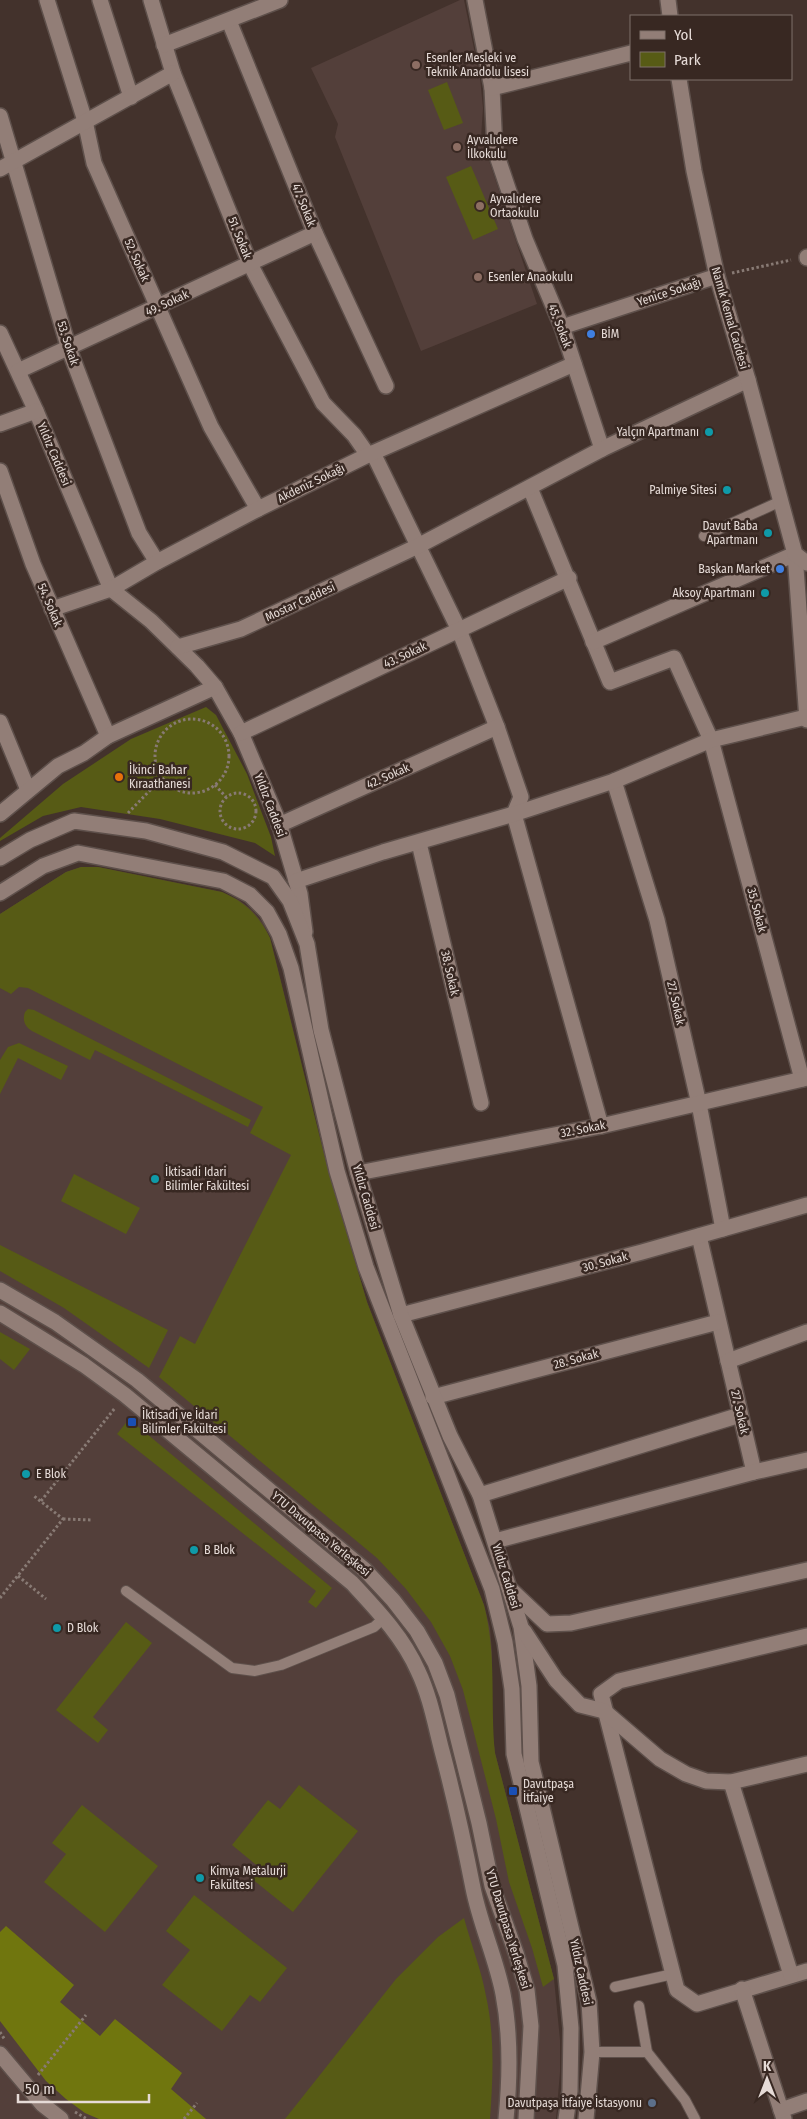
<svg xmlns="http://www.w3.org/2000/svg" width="807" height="2119" viewBox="0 0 807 2119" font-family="'Fira Sans Condensed',sans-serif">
<rect width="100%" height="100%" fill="#43322c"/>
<g fill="#533f3a">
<path d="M 460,0 L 464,0 L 480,78 L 483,108 L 481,137 L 537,304 L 421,351 L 335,137 L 338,124 L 311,68 Z"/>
<path d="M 81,867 L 98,867 L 222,892 L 239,900 L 252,910 L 263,923 L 270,938 L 328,1170 L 367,1302 L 484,1605 L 490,1628 L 492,1652 L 492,1729 L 495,1753 L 554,1979 L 560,2040 L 560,2072 L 556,2119 L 0,2119 L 0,914 L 66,872 Z"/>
</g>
<g fill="#575b15">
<path d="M 447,82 L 463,123 L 444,130 L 428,90 Z"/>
<path d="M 471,166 L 498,229 L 473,240 L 446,177 Z"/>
<path d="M 206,707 L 216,715 L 247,774 L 271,837 L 275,856 L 255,843 L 160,819 L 81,807 L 43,816 L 0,841 L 0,838 L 63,784 L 131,739 Z"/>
<path d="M 81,867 L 98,867 L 222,892 C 245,902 259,915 270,938 L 328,1170 L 367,1302 L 484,1605 C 497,1654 490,1704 495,1753 L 554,1979 L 543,1987 L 532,1948 L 509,1882 L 496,1819 L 463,1690 L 450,1656 L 431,1622 L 406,1589 L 377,1558 L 159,1377 L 180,1336 L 195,1344 L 291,1155 L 250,1133 L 263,1107 L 28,988 L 19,987 L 11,994 L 0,988 L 0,914 L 66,872 Z"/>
<path d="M 28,1009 L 34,1010 L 251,1120 L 248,1127 L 95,1050 L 90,1060 L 32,1031 C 25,1027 22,1020 25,1012 Z"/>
<path d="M 19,1043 L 68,1066 L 61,1080 L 18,1058 L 0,1094 L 0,1060 L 8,1047 Z"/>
<path d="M 74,1174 L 140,1208 L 126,1234 L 61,1201 Z"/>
<path d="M 0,1245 L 168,1330 L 149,1368 L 64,1308 L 0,1271 Z"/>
<path d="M 0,1332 L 30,1349 L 14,1370 L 0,1359 Z"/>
<path d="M 129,1419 L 332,1588 L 316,1608 L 308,1602 L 316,1591 L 117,1434 Z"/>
<path d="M 126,1622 L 152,1643 L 93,1717 L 108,1730 L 98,1743 L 56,1710 Z"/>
<path d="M 299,1785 L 358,1831 L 293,1912 L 252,1879 L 260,1868 L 232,1845 L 268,1800 L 280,1809 Z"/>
<path d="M 82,1805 L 158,1866 L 105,1932 L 44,1882 L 66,1854 L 52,1843 Z"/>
<path d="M 194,1895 L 287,1968 L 260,2002 L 250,1995 L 222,2031 L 162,1985 L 190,1950 L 166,1931 Z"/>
<path d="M 464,1918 C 471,1944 481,1969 486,1996 C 495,2036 493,2078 490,2119 L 285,2119 L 396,1979 L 438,1937 Z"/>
</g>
<path fill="#70760e" d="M 6,1926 L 74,1985 L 60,2002 L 100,2036 L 115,2019 L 182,2073 L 171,2089 L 206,2119 L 99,2119 L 85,2113 L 66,2099 L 46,2081 L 0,2021 L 0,1932 Z"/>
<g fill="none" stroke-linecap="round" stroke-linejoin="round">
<defs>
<g id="lane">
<path d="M 704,536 L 781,501"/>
<path d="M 126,1591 L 232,1668 L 255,1671 L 281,1665 L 374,1627 L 384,1618"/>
<path d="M 615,1987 L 673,1974"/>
<path d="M 639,2006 L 647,2052 L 685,2100 L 695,2119"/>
<path d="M 592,2052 L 647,2052"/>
</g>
<g id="street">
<path d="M 47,0 L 85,121 L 94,163 L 211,427 L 258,509"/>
<path d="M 100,0 L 131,97"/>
<path d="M 151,0 L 173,73 L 250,264 L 323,403 L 354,435 L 368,455"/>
<path d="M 475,0 L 492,88 L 495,150 L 525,239 L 562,327 L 602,449"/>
<path d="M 229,21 L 315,233 L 386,386"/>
<path d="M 164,45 L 280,0"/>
<path d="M 492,88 L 631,53"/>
<path d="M 0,116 L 69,349 L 139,533 L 157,562"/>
<path d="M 0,169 L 173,73"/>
<path d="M 807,257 L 807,258"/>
<path d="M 562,327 L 717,276"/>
<path d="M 0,333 L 36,411 L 111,589 L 151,621 L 197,666 L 215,687 L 241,733 L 279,823 L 300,894 L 305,932"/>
<path d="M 18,371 L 315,233"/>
<path d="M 0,424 L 36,411"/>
<path d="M 373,453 L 459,630 L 497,727 L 521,797 L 514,814 L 601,1126"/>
<path d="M 0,471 L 33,564 L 108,736"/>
<path d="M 530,488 L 610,682 L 674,658 L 711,740 L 802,1079"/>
<path d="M 52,609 L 111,589 L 157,562 L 258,509 L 368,455 L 574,364"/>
<path d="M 593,642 L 795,554 L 807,720"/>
<path d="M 178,647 L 241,629 L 418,546 L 602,449 L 748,380"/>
<path d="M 0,722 L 28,790"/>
<path d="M 241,733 L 569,578"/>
<path d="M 614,781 L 657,920 L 699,1104 L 723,1229"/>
<path d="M 0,814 L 58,766 L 84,753 L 108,736 L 215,687"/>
<path d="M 279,825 L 497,727"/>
<path d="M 419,843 L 481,1103"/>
<path d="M 296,881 L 383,852 L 514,814 L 614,781 L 711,740 L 806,717"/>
<path d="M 358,1173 L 601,1126 L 807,1078"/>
<path d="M 699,1236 L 754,1472"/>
<path d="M 0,1290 L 55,1322 L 137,1380 L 365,1570 L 393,1600 L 417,1631 L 435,1663 L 447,1695 L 479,1823 L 492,1886 L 516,1953 L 527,1990 L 531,2026 L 526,2119"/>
<path d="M 0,1313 L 84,1365 L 125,1395 L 352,1583 C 377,1610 403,1637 418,1671 C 430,1696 435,1724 442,1751 C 454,1796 464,1842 473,1888 C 480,1924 496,1958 503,1994 C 511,2035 510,2078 506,2119"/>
<path d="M 401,1315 L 642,1252 L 807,1205"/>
<path d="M 728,1361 L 807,1332"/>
<path d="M 433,1397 L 718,1322"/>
<path d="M 480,1495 L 740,1415"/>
<path d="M 495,1541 L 754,1472 L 807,1460"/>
<path d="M 509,1588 L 547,1624 L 571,1623 L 807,1570"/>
<path d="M 807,1636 L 619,1681 L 601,1694 L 677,1990 L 697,2004 L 807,1971"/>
<path d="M 731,1782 L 791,1975"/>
<path d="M 742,1989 L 784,2119"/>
<path d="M 0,2054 L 42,2104 L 61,2119"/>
<path d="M 781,2110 L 807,2101"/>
</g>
<g id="secondary">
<path d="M 668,0 L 670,16"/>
<path d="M 679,79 L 694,171 L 717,276 L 748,380 L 795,554 L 807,563"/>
<path d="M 0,858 L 30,840 L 74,821 L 146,831 L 223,852 L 273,877 L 290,901 L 307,944 L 321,1030 L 358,1173 L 401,1315 L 450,1436 L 480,1495 L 521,1627 L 529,1686 L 531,1762 L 589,2002 L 592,2052 L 586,2119"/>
<path d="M 0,893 L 43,866 L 78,853 L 223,881 L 250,895 L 267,912 L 279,934 L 291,968 L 337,1171 L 366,1267 L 492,1589 L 505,1642 L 512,1689 L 514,1754 L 565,1965 L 571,2028 L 570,2091 L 566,2119"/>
<path d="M 524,1631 L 556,1680 L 580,1705 L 604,1711 L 660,1759 L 686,1774 L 706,1781 L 731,1782 L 807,1764"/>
</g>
</defs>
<use href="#lane" stroke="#5e504b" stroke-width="12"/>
<use href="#street" stroke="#5e504b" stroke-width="18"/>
<use href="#secondary" stroke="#5e504b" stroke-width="18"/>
<g stroke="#887a74" stroke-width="3" stroke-dasharray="2.5 2.5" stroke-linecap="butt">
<path d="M 732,273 L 791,260"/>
<circle cx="192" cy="756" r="37"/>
<path d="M 215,785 L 226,797"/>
<circle cx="238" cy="811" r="18"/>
<path d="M 128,813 L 162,778"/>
<path d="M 41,1501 L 115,1408"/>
<path d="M 63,1519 L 92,1520"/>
<path d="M 18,1576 L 46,1599"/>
<path d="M 0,1598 L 63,1519 L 34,1496"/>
<path d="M 0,2032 L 5,2040"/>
<path d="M 38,2075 L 86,2015"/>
<path d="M 75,2112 L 87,2119"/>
<path d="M 184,2119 L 197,2103"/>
</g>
<use href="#lane" stroke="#927e77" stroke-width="10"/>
<use href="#street" stroke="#927e77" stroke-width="15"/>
<use href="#secondary" stroke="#927e77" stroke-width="15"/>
</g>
<g fill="#8d6e63" stroke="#382822" stroke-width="2">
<circle cx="416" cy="65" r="5"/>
<circle cx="457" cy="147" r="5"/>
<circle cx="480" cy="206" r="5"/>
<circle cx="478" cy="277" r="5"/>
</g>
<g fill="#3f7fe0" stroke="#382822" stroke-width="2">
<circle cx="591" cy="334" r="5"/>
<circle cx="780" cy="569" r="5"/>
</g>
<g fill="#0f9aa8" stroke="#382822" stroke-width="2">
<circle cx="709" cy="432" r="5"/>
<circle cx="727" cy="490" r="5"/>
<circle cx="768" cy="533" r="5"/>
<circle cx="765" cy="593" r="5"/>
<circle cx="155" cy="1179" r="5"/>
<circle cx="26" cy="1474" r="5"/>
<circle cx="194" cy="1550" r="5"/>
<circle cx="57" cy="1628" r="5"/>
<circle cx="200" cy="1878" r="5"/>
</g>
<circle fill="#e8710a" stroke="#382822" stroke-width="2" cx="119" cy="777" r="5"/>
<g fill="#1a4fb4" stroke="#382822" stroke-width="2">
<rect x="127" y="1417" width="10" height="10" rx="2.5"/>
<rect x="508" y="1786" width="10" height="10" rx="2.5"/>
</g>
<circle fill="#5c6f8a" stroke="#382822" stroke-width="2" cx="652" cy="2103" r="5"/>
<g text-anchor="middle" stroke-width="5" stroke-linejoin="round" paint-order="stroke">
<g font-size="12" fill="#e6dbd7" stroke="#382822" text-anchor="start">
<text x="426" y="62">Esenler Mesleki ve<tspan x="426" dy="14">Teknik Anadolu lisesi</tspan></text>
<text x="467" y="144">Ayvalıdere<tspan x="467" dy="14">İlkokulu</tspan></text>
<text x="490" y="203">Ayvalıdere<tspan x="490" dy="14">Ortaokulu</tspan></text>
<text x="488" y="281">Esenler Anaokulu</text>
<text x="601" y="338">BİM</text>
<text x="699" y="436" text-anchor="end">Yalçın Apartmanı</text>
<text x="717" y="494" text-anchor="end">Palmiye Sitesi</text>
<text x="758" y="530" text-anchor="end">Davut Baba<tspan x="758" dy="14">Apartmanı</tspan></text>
<text x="770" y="573" text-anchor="end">Başkan Market</text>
<text x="755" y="597" text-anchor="end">Aksoy Apartmanı</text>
<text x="129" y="774">İkinci Bahar<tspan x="129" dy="14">Kıraathanesi</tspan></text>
<text x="165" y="1176">İktisadi Idari<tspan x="165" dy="14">Bilimler Fakültesi</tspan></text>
<text x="142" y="1419">İktisadi ve İdari<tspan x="142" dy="14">Bilimler Fakültesi</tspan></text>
<text x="36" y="1478">E Blok</text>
<text x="204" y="1554">B Blok</text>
<text x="67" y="1632">D Blok</text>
<text x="523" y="1788">Davutpaşa<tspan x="523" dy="14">İtfaiye</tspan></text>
<text x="210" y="1875">Kimya Metalurji<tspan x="210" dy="14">Fakültesi</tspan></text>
<text x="642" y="2107" text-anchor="end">Davutpaşa İtfaiye İstasyonu</text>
</g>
<g font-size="12" fill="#e6dbd7" stroke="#382822">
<text transform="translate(304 205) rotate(68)" y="4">47. Sokak</text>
<text transform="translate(240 238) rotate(68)" y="4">51. Sokak</text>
<text transform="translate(137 260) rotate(66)" y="4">52. Sokak</text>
<text transform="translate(669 292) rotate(-18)" y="4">Yenice Sokağı</text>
<text transform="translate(167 303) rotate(-25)" y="4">49. Sokak</text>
<text transform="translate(730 318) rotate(74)" y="4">Namık Kemal Caddesi</text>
<text transform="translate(560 326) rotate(69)" y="4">45. Sokak</text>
<text transform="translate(68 343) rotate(72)" y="4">53. Sokak</text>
<text transform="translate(54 454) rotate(67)" y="4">Yıldız Caddesi</text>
<text transform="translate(311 483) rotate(-26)" y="4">Akdeniz Sokağı</text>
<text transform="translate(300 602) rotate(-25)" y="4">Mostar Caddesi</text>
<text transform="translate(50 605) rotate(67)" y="4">54. Sokak</text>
<text transform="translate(405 655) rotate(-25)" y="4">43. Sokak</text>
<text transform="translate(388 776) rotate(-24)" y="4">42. Sokak</text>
<text transform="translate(270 805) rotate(69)" y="4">Yıldız Caddesi</text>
<text transform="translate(757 910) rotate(75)" y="4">35. Sokak</text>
<text transform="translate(450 973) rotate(77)" y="4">38. Sokak</text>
<text transform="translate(676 1003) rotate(77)" y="4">27. Sokak</text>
<text transform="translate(583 1129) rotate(-11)" y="4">32. Sokak</text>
<text transform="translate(366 1197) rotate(74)" y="4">Yıldız Caddesi</text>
<text transform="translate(605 1262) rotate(-15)" y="4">30. Sokak</text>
<text transform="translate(576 1359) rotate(-15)" y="4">28. Sokak</text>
<text transform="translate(740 1412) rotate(77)" y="4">27. Sokak</text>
<text transform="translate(321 1534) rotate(40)" y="4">YTU Davutpasa Yerleşkesi</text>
<text transform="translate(506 1576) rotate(73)" y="4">Yıldız Caddesi</text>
<text transform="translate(508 1929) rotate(73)" y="4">YTU Davutpasa Yerleşkesi</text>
<text transform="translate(581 1972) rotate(78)" y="4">Yıldız Caddesi</text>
</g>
</g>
<rect x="630" y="15" width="162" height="65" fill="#382822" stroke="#7e706a"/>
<rect x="640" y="31" width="25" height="8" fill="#927e77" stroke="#7e706a"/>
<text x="674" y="40" font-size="15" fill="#e6dbd7">Yol</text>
<rect x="640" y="52" width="25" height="15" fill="#575b15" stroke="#7e706a"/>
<text x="674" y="65" font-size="15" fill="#e6dbd7">Park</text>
<g transform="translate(767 2079)" stroke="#382822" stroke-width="4" paint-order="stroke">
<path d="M0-4L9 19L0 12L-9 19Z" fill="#e6dbd7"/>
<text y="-8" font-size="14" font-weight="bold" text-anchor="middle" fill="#e6dbd7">K</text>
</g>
<path d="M18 2094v8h131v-8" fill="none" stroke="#e6dbd7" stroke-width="2.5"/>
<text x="25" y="2094" font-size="15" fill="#e6dbd7" stroke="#382822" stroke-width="4" paint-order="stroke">50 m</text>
</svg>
